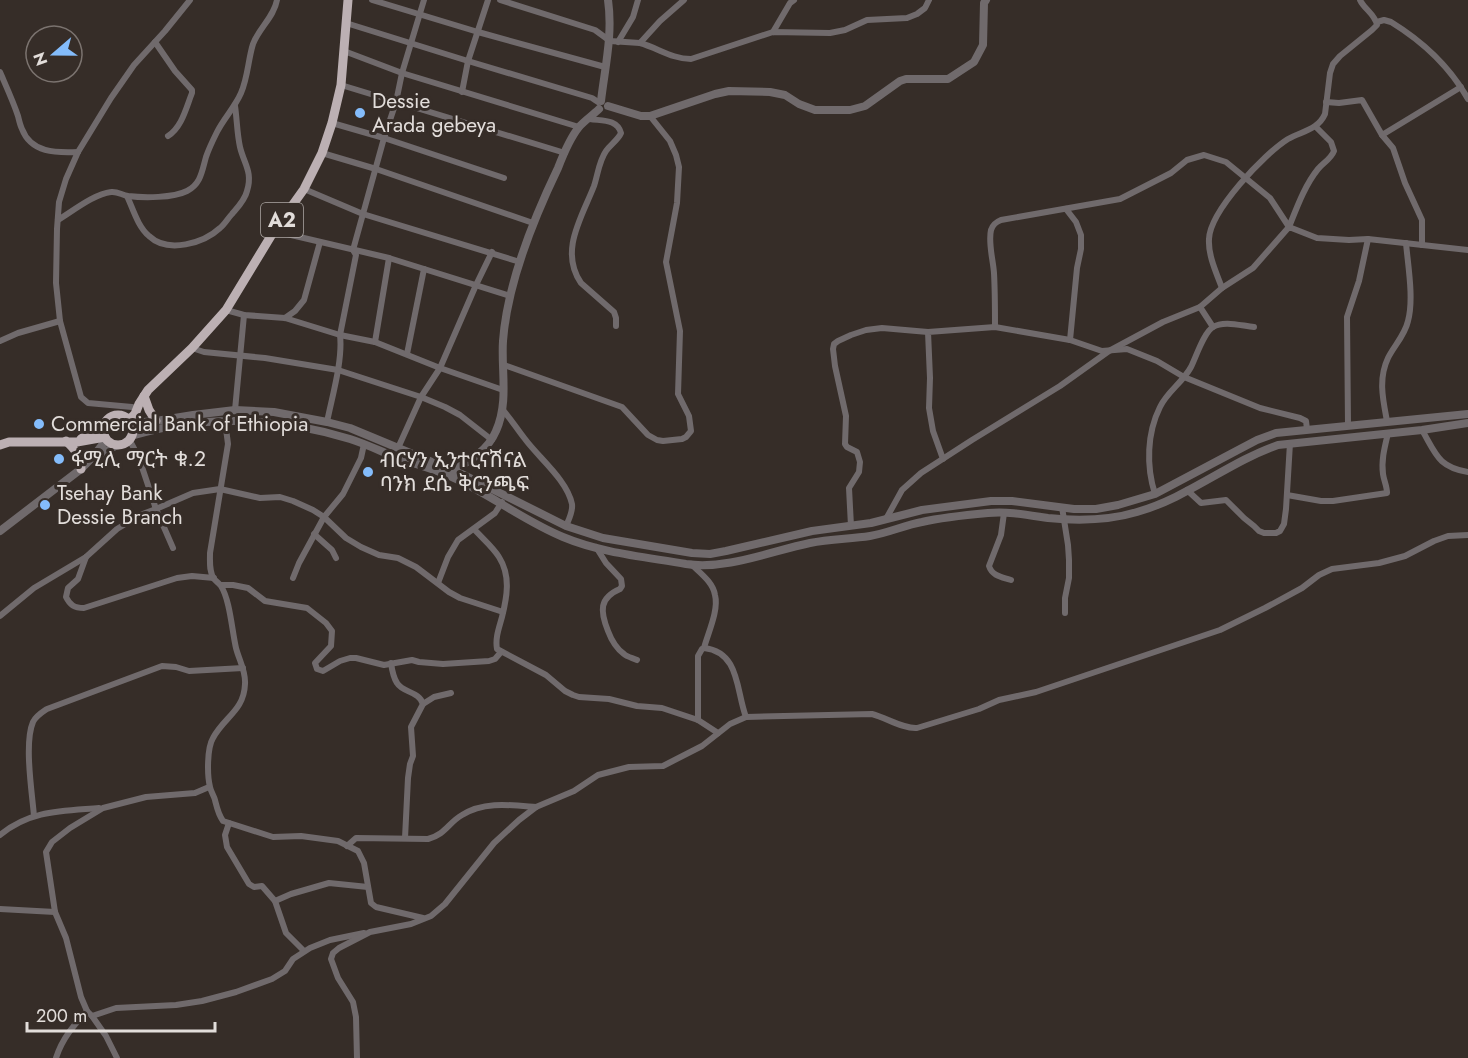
<svg xmlns="http://www.w3.org/2000/svg" width="1468" height="1058" viewBox="0 0 1468 1058" font-family="Jost,'Noto Sans Ethiopic',sans-serif">
<rect width="100%" height="100%" fill="#362d28"/>
<g fill="none" stroke-linecap="round" stroke-linejoin="round">
<g stroke="#706a6c" stroke-width="6">
<path d="M 372,0 L 478,32 L 605,67"/>
<path d="M 500,0 L 595,30 L 610,41 L 640,43 L 660,21 L 684,0"/>
<path d="M 1377,22 L 1384,20 L 1391,22 C 1422,41 1450,67 1468,99"/>
<path d="M 346,23 L 468,61 L 592,98 L 598,102"/>
<path d="M 773,32 L 790,3 L 794,0"/>
<path d="M 155,42 L 175,71 L 192,90 L 192,93 C 186,108 182,127 168,136"/>
<path d="M 618,42 L 633,17 L 638,0"/>
<path d="M 640,43 C 658,48 672,59 691,59 L 773,32 L 830,33 L 845,30 L 867,20 L 907,18 L 917,14 L 925,8 L 929,0"/>
<path d="M 344,51 L 402,73 L 579,127"/>
<path d="M 0,72 C 6,86 13,101 18,116 C 19,120 20,125 22,129 C 31,153 56,153 78,152"/>
<path d="M 341,85 L 565,153"/>
<path d="M 462,92 L 468,61 L 488,0"/>
<path d="M 1326,102 L 1339,103 L 1362,100 L 1382,135 L 1393,148 L 1405,183 L 1422,220 L 1422,245"/>
<path d="M 590,119 C 602,121 617,119 621,133 C 618,140 611,144 606,151 C 599,161 598,174 594,186 C 582,217 559,251 581,283 L 614,312 L 616,318 L 616,326"/>
<path d="M 332,123 L 384,138 L 504,178"/>
<path d="M 1382,135 L 1461,87"/>
<path d="M 322,153 L 376,169 L 533,223"/>
<path d="M 304,189 L 363,214 L 520,262"/>
<path d="M 127,196 C 133,209 138,227 149,236 C 168,254 204,243 220,228 C 225,224 228,218 232,214 C 238,207 245,200 247,191 C 253,172 244,164 240,147 C 237,134 237,119 235,106"/>
<path d="M 1066,209 L 1076,222 L 1081,235 L 1081,249 L 1077,268 L 1070,340"/>
<path d="M 58,220 C 73,211 94,194 111,192 C 117,191 122,195 128,196 C 144,198 173,198 187,191 C 201,184 202,171 206,157 C 209,148 213,140 217,132 C 224,118 235,107 241,93 C 248,77 248,60 253,44 C 259,28 274,17 277,0"/>
<path d="M 274,231 L 389,258 L 510,296"/>
<path d="M 1222,288 C 1216,272 1208,255 1209,239 C 1210,211 1264,154 1288,139 C 1302,131 1318,130 1325,114 L 1330,73 L 1333,64 L 1340,56 L 1372,30 L 1377,25 C 1375,14 1364,9 1360,0"/>
<path d="M 1200,307 L 1213,327"/>
<path d="M 226,310 L 244,315 L 285,318 L 340,335 L 375,342 L 440,368 L 503,390"/>
<path d="M 285,318 L 295,311 L 304,300 L 320,242"/>
<path d="M 995,327 C 995,309 995,291 994,273 C 993,259 988,243 991,230 C 993,224 996,222 1001,220 L 1120,199 L 1171,173 L 1187,160 L 1204,155 L 1226,162 L 1270,198 L 1289,227 C 1297,207 1305,185 1318,169 C 1323,163 1331,159 1334,151 L 1331,142 L 1316,127"/>
<path d="M 0,341 L 18,333 L 60,321"/>
<path d="M 375,342 L 389,258"/>
<path d="M 192,348 L 204,352 L 265,358 L 338,370 L 421,397 L 445,407 L 460,415 L 492,440"/>
<path d="M 407,354 L 424,269"/>
<path d="M 504,365 L 622,407 L 648,435 L 657,440 L 663,441 L 682,439 L 686,437 L 691,431 L 689,416 L 678,394 L 680,331 L 666,262 L 677,203 L 679,167 L 676,155 L 670,141 L 650,116"/>
<path d="M 132,407 L 88,403 L 81,397 L 60,321 L 56,283 L 57,229 L 59,202 L 66,179 L 78,152 L 111,98 L 134,65 L 165,31 L 190,0"/>
<path d="M 502,409 C 511,419 517,429 525,439 C 539,458 567,480 572,504 C 573,512 569,519 566,526"/>
<path d="M 235,410 L 244,315"/>
<path d="M 225,421 L 228,444 L 210,553 C 210,562 209,572 214,579 C 216,581 220,584 221,586 C 230,600 232,631 236,648 C 239,660 246,671 245,684 C 244,711 224,717 213,738 C 207,748 207,775 210,787 C 211,792 214,796 215,800 C 217,808 218,814 223,821 L 273,837 L 301,836 L 338,841 L 358,851 L 364,863 L 371,903 L 376,907 L 423,918"/>
<path d="M 1387,421 C 1383,400 1378,379 1388,358 C 1394,346 1405,335 1408,321 C 1414,299 1408,266 1406,243"/>
<path d="M 327,422 C 332,397 343,360 340,335 L 356,255 L 353,250 L 384,138 L 396,102 L 402,73 L 424,0"/>
<path d="M 1348,425 L 1347,317 L 1359,281 L 1368,239"/>
<path d="M 1422,430 C 1436,454 1438,467 1468,472"/>
<path d="M 129,439 L 139,458 L 156,509 L 193,493 L 220,489 L 260,498 L 280,497 L 293,501 L 313,510 L 324,517 L 346,538 L 361,547 L 379,555 L 398,558 L 416,567 L 449,592 L 460,598 L 503,612"/>
<path d="M 398,448 L 421,397 L 440,368 L 476,285 L 492,252"/>
<path d="M 943,459 L 933,431 L 929,408 L 930,378 L 928,332 L 995,327 L 1070,340 L 1102,351 L 1127,349 L 1157,361 L 1184,377 L 1260,408 L 1300,418 L 1306,421 L 1307,429"/>
<path d="M 1187,490 L 1201,503 L 1226,500 L 1244,518 L 1254,526 L 1259,531 L 1264,533 L 1276,533 L 1280,531 L 1284,524 L 1286,509 L 1290,443"/>
<path d="M 1155,494 C 1146,466 1147,433 1160,407 C 1167,392 1183,382 1191,367 C 1196,357 1204,332 1213,327 C 1224,320 1242,326 1254,327"/>
<path d="M 1287,495 L 1321,501 L 1333,501 L 1387,493 C 1387,486 1384,481 1383,474 C 1381,460 1385,446 1388,433"/>
<path d="M 1062,507 L 1068,545 L 1069,560 L 1069,578 L 1065,598 L 1065,613"/>
<path d="M 1004,513 L 1001,535 L 989,566 C 992,576 1002,577 1011,580"/>
<path d="M 886,519 L 902,490 L 921,473 L 972,440 L 1060,386 L 1109,351 L 1163,322 L 1200,307 L 1222,288 L 1253,268 L 1289,227 L 1317,238 L 1349,240 L 1368,239 L 1468,250"/>
<path d="M 851,526 L 849,488 L 859,472 L 860,462 L 857,452 L 847,447 L 845,444 L 846,416 L 835,366 L 833,349 L 834,344 L 838,341 L 851,335 L 866,330 L 882,328 L 928,332"/>
<path d="M 474,529 C 482,538 493,547 499,557 C 511,576 507,597 502,617 C 499,628 495,638 497,649 L 546,675 L 565,691 L 573,695 L 579,697 L 609,699 L 637,706 L 662,708 L 698,720 L 718,733"/>
<path d="M 314,534 L 332,550 L 336,558"/>
<path d="M 596,547 L 606,563 L 621,579 L 622,586 L 620,589 C 599,598 600,611 608,631 C 611,639 617,649 624,654 C 627,657 633,658 637,660"/>
<path d="M 86,557 L 78,579 L 68,588 L 66,597 C 70,605 74,608 84,608 L 177,578 L 192,576 L 214,578"/>
<path d="M 691,564 C 700,573 713,582 715,595 C 719,610 708,633 704,648 L 702,649 L 698,656 L 698,720"/>
<path d="M 293,578 L 299,563 L 324,517 L 343,494 L 361,458 L 364,444"/>
<path d="M 438,583 L 448,557 L 458,540 L 495,513 L 502,502"/>
<path d="M 221,585 L 233,585 L 248,588 L 265,601 L 307,608 L 326,623 L 332,631 L 331,646 L 315,663 L 317,669 L 323,671 L 340,661 L 350,658 L 356,658 L 384,665 L 412,660 L 419,662 L 443,664 L 489,661 L 495,659 L 501,652"/>
<path d="M 0,616 L 34,588 L 86,557 L 117,529 L 140,515 L 156,509 L 173,548"/>
<path d="M 704,648 C 740,652 736,691 746,717"/>
<path d="M 391,663 C 392,670 393,677 397,683 C 403,693 419,691 423,704 L 411,727 L 413,756 L 410,764 L 408,778 L 405,838"/>
<path d="M 423,704 L 434,697 L 451,693"/>
<path d="M 34,816 C 32,792 24,743 33,722 C 36,716 41,713 47,709 L 162,666 L 176,667 L 189,671 L 243,668"/>
<path d="M 229,823 L 225,835 L 227,847 L 249,884 L 254,887 L 262,886 L 275,901 L 286,933 L 304,951"/>
<path d="M 0,835 C 30,810 62,811 99,808"/>
<path d="M 347,846 L 356,838 L 428,839 C 446,834 448,823 462,815 C 484,801 511,805 536,807"/>
<path d="M 275,901 L 291,894 L 329,883 L 368,887"/>
<path d="M 0,909 L 55,912"/>
<path d="M 92,1016 L 116,1008 L 176,1005 L 202,1001 L 236,992 L 272,979 L 285,971 L 293,959 L 310,948 L 330,940 L 364,933"/>
<path d="M 56,1058 C 62,1039 73,1026 87,1011"/>
<path d="M 117,1058 L 106,1036 L 92,1016 L 87,1011 L 81,997 L 66,938 L 55,912 L 46,852 L 52,842 L 70,828 L 103,808 L 146,797 L 195,793 L 209,787"/>
<path d="M 357,1058 L 356,1017 L 353,1002 L 338,978 L 331,959 L 333,953 L 339,948 L 370,932 L 411,924 L 431,916 L 445,904 L 494,843 L 519,820 L 536,807 L 574,791 L 598,775 L 629,767 L 663,766 L 702,746 L 730,724 L 746,717 L 872,714 C 887,718 903,729 917,728 L 979,709 L 999,700 L 1036,692 L 1220,630 L 1265,608 L 1302,588 L 1319,575 L 1332,569 L 1379,563 L 1405,556 L 1434,541 L 1448,536 L 1468,535"/>
</g>
<g stroke="#706a6c" stroke-width="8">
<path d="M 601,101 C 605,67 613,34 608,0"/>
<path d="M 608,106 L 641,116 L 650,116 L 715,94 L 729,91 L 770,92 L 785,95 L 799,104 L 815,110 L 850,110 L 865,106 L 900,81 L 906,79 L 948,79 L 974,62 L 983,45 L 984,3 L 986,0"/>
<path d="M 131,423 L 156,421 L 193,415 L 235,410 L 274,412 L 327,422 L 350,428 L 432,462 L 454,470 L 566,526 L 603,538 L 692,553 L 710,554 L 726,551 L 812,531 L 871,523 L 922,510 L 991,501 L 1012,501 L 1074,509 L 1096,509 L 1118,505 L 1155,494 L 1238,450 L 1257,440 L 1276,433 L 1468,414"/>
<path d="M 131,436 C 203,414 279,417 350,439 C 366,444 380,451 395,457 C 414,464 434,469 452,477 C 490,494 524,521 563,537 C 601,553 646,557 686,564 C 727,570 771,551 810,543 C 830,539 850,539 870,536 C 888,533 905,525 922,522 C 944,517 966,515 988,513 C 1008,511 1028,515 1048,518 C 1078,521 1107,521 1137,512 C 1187,498 1229,462 1278,445 L 1422,430 L 1468,423"/>
<path d="M 94,458 L 117,445"/>
<path d="M 454,470 C 471,460 488,450 496,431 C 509,402 501,370 503,341 C 507,285 534,218 558,168 C 563,155 570,138 579,127 C 584,121 593,115 599,109"/>
<path d="M 0,531 L 81,469 L 92,458 L 106,440"/>
</g>
<g stroke="#bcb0b3" stroke-width="9">
<path d="M 144,396 L 149,410 L 156,421"/>
<circle cx="118" cy="430" r="15"/>
<path d="M 129,420 L 135,414 L 139,404 L 148,390 L 192,348 L 226,310 L 274,231 L 304,189 L 322,153 L 332,123 L 341,85 L 348,0"/>
<path d="M 81,439 L 104,423"/>
<path d="M 66,441 C 75,449 81,457 81,469"/>
<path d="M 0,445 L 9,442 L 77,442 L 105,437"/>
</g>
</g>
<g fill="#84bcfb" stroke="#362d28" stroke-width="2">
<circle cx="360" cy="113" r="6"/>
<circle cx="39" cy="424" r="6"/>
<circle cx="59" cy="459" r="6"/>
<circle cx="368" cy="472" r="6"/>
<circle cx="45" cy="505" r="6"/>
</g>
<g text-anchor="middle" stroke-width="6" stroke-linejoin="round" paint-order="stroke">
<rect fill="#362d28" stroke="#aea8a5" stroke-width="1.5" x="261" y="203" width="42" height="34" rx="4.5"/>
<g font-size="20" font-weight="bold" fill="#e2ddda">
<text x="282" y="227">A2</text>
</g>
<g font-size="21" fill="#e2ddda" stroke="#362d28" text-anchor="start">
<text x="372" y="108">Dessie<tspan x="372" dy="24">Arada gebeya</tspan></text>
<text x="51" y="431">Commercial Bank of Ethiopia</text>
<text x="71" y="466">ፋሚሊ ማርት ቁ.2</text>
<text x="380" y="467">ብርሃን ኢንተርናሽናል<tspan x="380" dy="24">ባንክ ደሴ ቅርንጫፍ</tspan></text>
<text x="57" y="500">Tsehay Bank<tspan x="57" dy="24">Dessie Branch</tspan></text>
</g>
</g>
<g transform="translate(54 54) rotate(250)"><circle r="28" fill="#362d28" stroke="#7b736f" stroke-width="1.5"/>
<path d="M0-4.5L10 22L0 15L-10 22Z" fill="#84bcfb"/>
<text y="-9" font-size="16" font-weight="bold" text-anchor="middle" fill="#e2ddda">N</text>
</g>
<path d="M27 1022v9h188v-9" fill="none" stroke="#e2ddda" stroke-width="3"/>
<text x="36" y="1022" font-size="18" fill="#e2ddda" stroke="#362d28" stroke-width="4.5" paint-order="stroke">200 m</text>
</svg>
